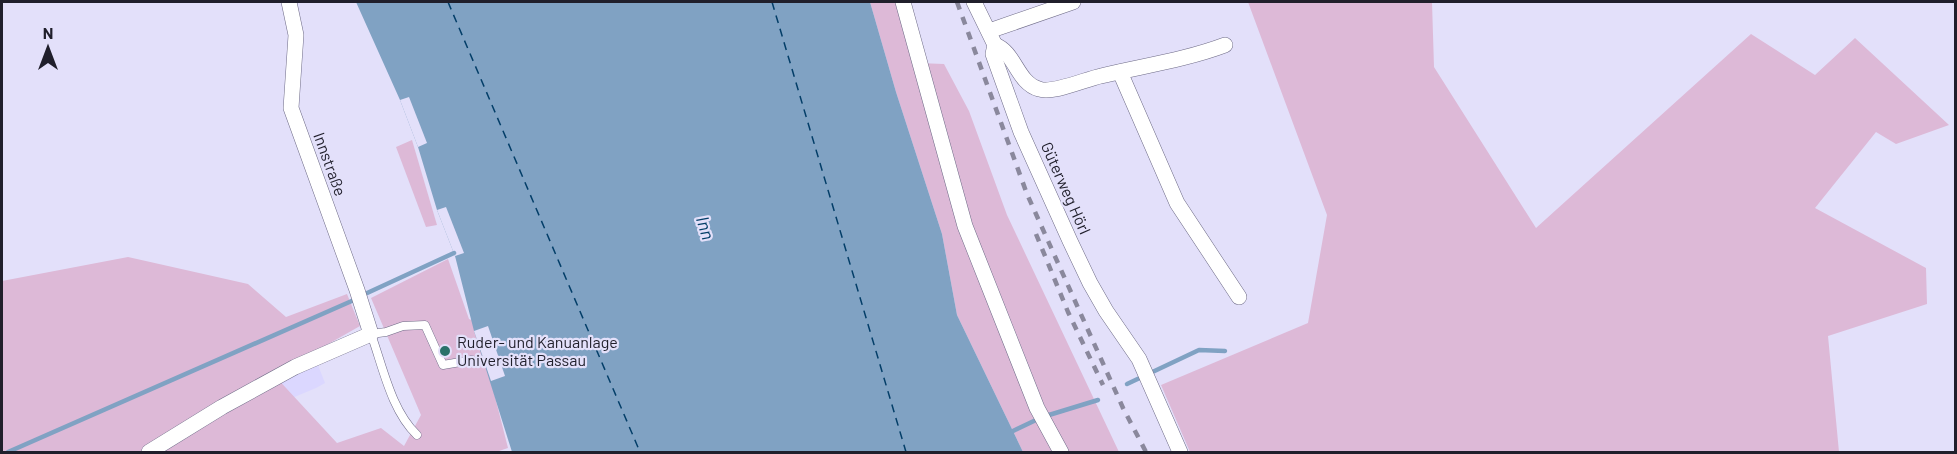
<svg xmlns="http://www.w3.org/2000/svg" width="1957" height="454" viewBox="0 0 1957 454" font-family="Barlow,sans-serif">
<rect width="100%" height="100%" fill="#e3e0fa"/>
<path fill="#dbd7ff" d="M 318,365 L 325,383 L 316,388 L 247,417 L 237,402 Z"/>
<g fill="#ddb9d7">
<path d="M 870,2 L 900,2 L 918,63 L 944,64 L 969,111 L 1007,215 L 1119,452 L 1023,452 L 957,315 L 942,234 L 896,92 Z"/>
<path d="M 1248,2 L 1432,2 L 1434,67 L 1536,228 L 1751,34 L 1815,75 L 1855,38 L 1949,125 L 1896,144 L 1876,132 L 1815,208 L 1926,268 L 1927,304 L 1828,336 L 1839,452 L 1190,452 L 1161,385 L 1308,323 L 1327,215 Z"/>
<path d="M 412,140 L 437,225 L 426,227 L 396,147 Z"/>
<path d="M 128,257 L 248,284 L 286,317 L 347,294 L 360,326 L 274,375 L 337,443 L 381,428 L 404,446 L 421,415 L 371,298 L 448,259 L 469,319 L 488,326 L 491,381 L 508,448 L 496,452 L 2,452 L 2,281 Z"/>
</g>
<path fill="#80a2c3" d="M 356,2 L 870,2 L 896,92 L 942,234 L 957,315 L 1023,452 L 512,452 L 474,331 L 455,256 L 437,210 L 418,147 L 400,100 Z"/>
<g fill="#e3e0fa">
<path d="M 409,97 L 427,143 L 418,147 L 400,100 Z"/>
<path d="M 446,207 L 464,253 L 455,256 L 437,210 Z"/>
<path d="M 488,326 L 505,376 L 491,381 L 474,331 Z"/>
</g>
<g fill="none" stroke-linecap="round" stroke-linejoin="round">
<g stroke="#80a2c3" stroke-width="4.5">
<path d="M 365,294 L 454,253"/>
<path d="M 1127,384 L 1199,350 L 1225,351"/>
<path d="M 1049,415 L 1098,400"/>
<path d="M 1013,431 L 1036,420"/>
<path d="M 8,452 L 354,300"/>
</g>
<g stroke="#033e68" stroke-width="1.5" stroke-dasharray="8 6" stroke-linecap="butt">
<path d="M 448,2 L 640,452"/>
<path d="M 772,2 L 906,452"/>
</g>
<defs>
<path id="service" d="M 417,435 C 391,410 383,367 371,334 L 386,332 L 403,326 L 425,325 L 443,365 L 472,360"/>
<g id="minor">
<path d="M 903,2 L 965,226 L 1037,408 L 1061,452"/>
<path d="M 974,2 L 995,45 L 993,54 L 1021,132 L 1070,241 L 1090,283 L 1106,311 L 1139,359 L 1180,452"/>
<path d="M 989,31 L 1073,2"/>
<path d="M 995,45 C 1015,52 1017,83 1039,89 C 1053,94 1086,79 1101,76 C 1142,66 1185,60 1225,45"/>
<path d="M 1120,72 L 1177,203 L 1239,297"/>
<path d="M 149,452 L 222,407 L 295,367 L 371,334 L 357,290 L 291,108 L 296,35 L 289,2"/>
</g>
</defs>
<use href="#service" stroke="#6e6b87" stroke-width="9"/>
<use href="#minor" stroke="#6e6b87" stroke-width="16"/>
<use href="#service" stroke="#fff" stroke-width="8"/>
<use href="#minor" stroke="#fff" stroke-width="15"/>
<g stroke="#8a889c" stroke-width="4.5" stroke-dasharray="8 8" stroke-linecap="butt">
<path d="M 957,2 L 1027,194 L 1123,408 L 1146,452"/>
<path d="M 1036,234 L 1068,312 L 1103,385"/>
</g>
</g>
<circle fill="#2a7169" stroke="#e3e0fa" stroke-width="2" cx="445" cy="351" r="6"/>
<g text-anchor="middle" stroke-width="4.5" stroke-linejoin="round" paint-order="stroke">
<g font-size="16" fill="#201f2b" stroke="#e3e0fa">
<text transform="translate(330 164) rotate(70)" y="6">Innstraße</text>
<text transform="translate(1066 188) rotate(66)" y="6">Güterweg Hörl</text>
</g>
<g font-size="16" fill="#201f2b" stroke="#e3e0fa" text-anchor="start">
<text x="457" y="348">Ruder- und Kanuanlage<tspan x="457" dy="18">Universität Passau</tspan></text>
</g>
<g font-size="18" font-style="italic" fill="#033e68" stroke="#e3e0fa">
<text transform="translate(705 228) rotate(73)" y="6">Inn</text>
</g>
</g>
<rect width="1957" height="454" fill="none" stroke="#201f2b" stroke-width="6"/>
<g transform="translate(48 48)" stroke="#e3e0fa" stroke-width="4.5" paint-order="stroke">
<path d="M0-4.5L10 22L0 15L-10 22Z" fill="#201f2b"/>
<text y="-9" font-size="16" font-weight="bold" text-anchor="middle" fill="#201f2b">N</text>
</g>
</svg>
